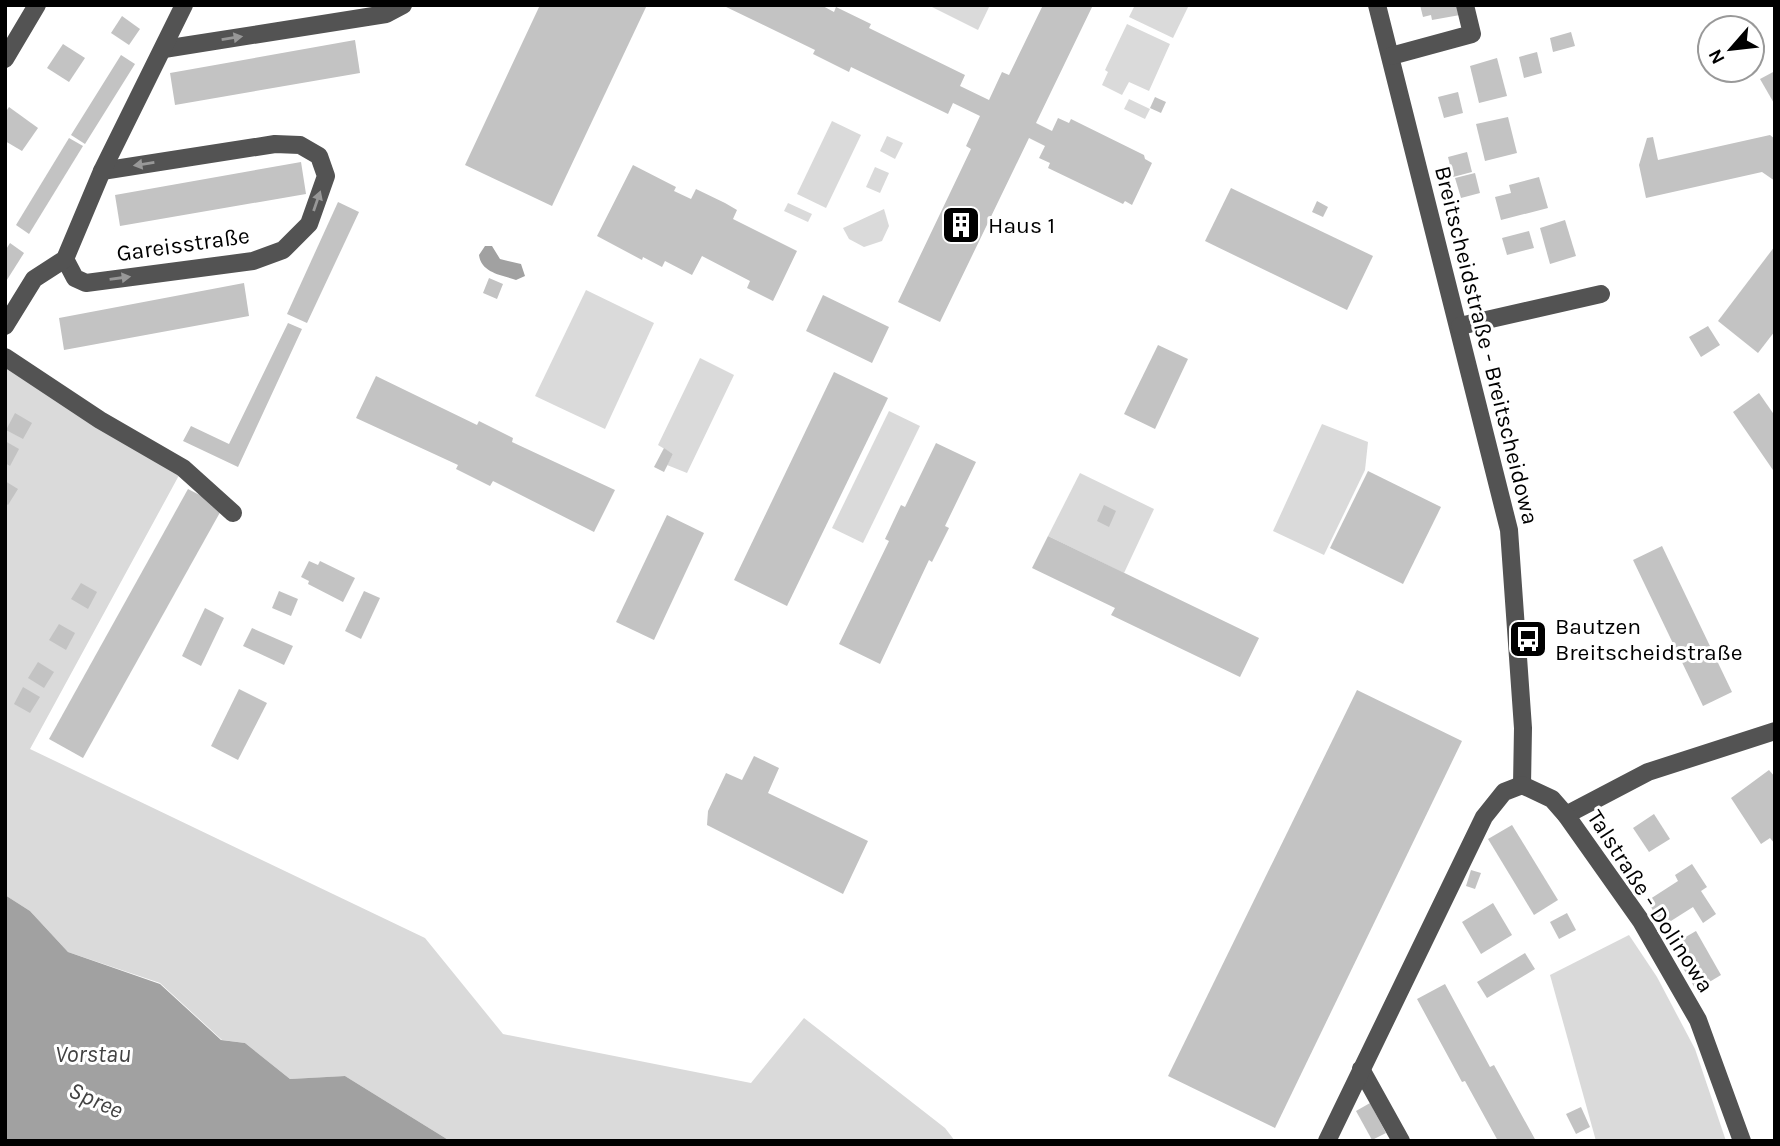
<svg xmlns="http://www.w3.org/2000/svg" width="1780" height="1146" viewBox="0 0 1780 1146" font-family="Karla,sans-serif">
<rect width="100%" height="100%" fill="#fff"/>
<g fill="#dadada">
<path d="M 928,5 L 990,5 L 978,30 Z"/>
<path d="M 1135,5 L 1189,5 L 1173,38 L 1129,17 Z"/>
<path d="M 1127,24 L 1170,44 L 1149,91 L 1129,82 L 1122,95 L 1102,85 L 1108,72 L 1105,70 Z"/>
<path d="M 1129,99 L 1150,109 L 1145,119 L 1124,109 Z"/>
<path d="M 832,121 L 861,135 L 826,208 L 797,194 Z"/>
<path d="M 887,136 L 903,143 L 895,159 L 880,151 Z"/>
<path d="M 875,167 L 889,173 L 880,193 L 866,187 Z"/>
<path d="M 788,203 L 812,214 L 808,222 L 784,211 Z"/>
<path d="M 884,209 L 889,226 L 882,241 L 864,247 L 849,239 L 843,228 Z"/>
<path d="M 586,290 L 654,323 L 605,429 L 535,396 Z"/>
<path d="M 700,358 L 734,375 L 687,473 L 667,465 L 673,454 L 658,445 Z"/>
<path d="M 5,362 L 183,468 L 30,749 L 425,938 L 503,1034 L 751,1083 L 804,1018 L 945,1128 L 955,1141 L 450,1141 L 345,1076 L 290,1079 L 245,1043 L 222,1040 L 160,983 L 68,952 L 30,911 L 5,895 Z"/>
<path d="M 889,411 L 920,426 L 863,543 L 832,528 Z"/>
<path d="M 1322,424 L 1368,442 L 1365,470 L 1324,555 L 1273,531 Z"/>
<path d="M 1080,473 L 1154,509 L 1124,573 L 1048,536 Z"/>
<path d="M 1629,935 L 1657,977 L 1695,1049 L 1726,1141 L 1596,1141 L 1550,975 Z"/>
</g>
<g fill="#a1a1a1">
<path d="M 485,246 L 492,246 L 500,259 L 521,264 L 525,276 L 516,280 C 502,275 481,273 479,255 Z"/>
<path d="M 5,895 L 30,911 L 68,952 L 160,984 L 221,1040 L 245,1043 L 290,1079 L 345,1076 L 450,1141 L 5,1141 Z"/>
</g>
<g fill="#c3c3c3">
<path d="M 540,5 L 647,5 L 552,206 L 465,165 Z"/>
<path d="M 722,5 L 821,5 L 834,12 L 836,7 L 871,24 L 869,28 L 965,75 L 960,86 L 989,100 L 1002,72 L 1009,75 L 1043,5 L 1093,5 L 1036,123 L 1052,131 L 1058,118 L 1069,123 L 1071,119 L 1144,155 L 1145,159 L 1152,163 L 1132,205 L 1125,201 L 1123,204 L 1048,168 L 1050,163 L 1039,158 L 1045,146 L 1029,138 L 940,322 L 898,302 L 971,149 L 966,146 L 980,116 L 953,103 L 948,114 L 851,67 L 849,72 L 813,54 L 815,50 Z"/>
<path d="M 1420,5 L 1457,5 L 1460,15 L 1432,20 L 1431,15 L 1423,17 Z"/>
<path d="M 122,16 L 140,29 L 129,45 L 111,33 Z"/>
<path d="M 1571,32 L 1575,46 L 1553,52 L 1550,38 Z"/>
<path d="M 355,40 L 360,73 L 175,105 L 170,73 Z"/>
<path d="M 63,44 L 85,58 L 69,82 L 47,68 Z"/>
<path d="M 1537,52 L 1542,73 L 1524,78 L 1519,57 Z"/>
<path d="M 121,55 L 135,64 L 85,144 L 71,135 Z"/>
<path d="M 1497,58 L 1507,96 L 1479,103 L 1470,66 Z"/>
<path d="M 1775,71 L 1775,105 L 1760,79 Z"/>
<path d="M 1458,92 L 1463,113 L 1444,118 L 1438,97 Z"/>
<path d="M 1155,97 L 1166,102 L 1161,113 L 1150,108 Z"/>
<path d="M 9,107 L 38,128 L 22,151 L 5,141 L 5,113 Z"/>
<path d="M 1508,117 L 1517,153 L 1485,161 L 1476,124 Z"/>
<path d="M 1770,135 L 1775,139 L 1775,181 L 1762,172 L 1646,198 L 1639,165 L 1647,138 L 1653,137 L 1658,160 Z"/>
<path d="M 69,138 L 83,146 L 29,234 L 16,225 Z"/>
<path d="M 1467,152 L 1472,172 L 1453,177 L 1448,157 Z"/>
<path d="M 301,162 L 306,194 L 120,226 L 115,195 Z"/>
<path d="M 633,165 L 676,187 L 674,191 L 691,199 L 696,189 L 725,203 L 737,210 L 733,219 L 797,251 L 773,301 L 747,288 L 750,281 L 702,256 L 692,275 L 665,261 L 662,267 L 643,257 L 642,260 L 597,236 Z"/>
<path d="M 1475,173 L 1480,193 L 1461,198 L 1455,178 Z"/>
<path d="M 1539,177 L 1548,208 L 1501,220 L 1495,197 L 1511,193 L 1509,185 Z"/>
<path d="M 1231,188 L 1373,256 L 1347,310 L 1205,241 Z"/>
<path d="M 1317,201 L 1328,207 L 1323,217 L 1312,212 Z"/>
<path d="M 338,202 L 359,212 L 307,323 L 287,314 Z"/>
<path d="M 1565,220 L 1576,256 L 1550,264 L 1540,228 Z"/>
<path d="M 1529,231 L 1534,248 L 1507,255 L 1502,238 Z"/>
<path d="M 10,243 L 24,253 L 5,283 L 5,251 Z"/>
<path d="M 1775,246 L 1775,331 L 1758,353 L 1718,321 Z"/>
<path d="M 489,278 L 503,284 L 497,299 L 483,293 Z"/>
<path d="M 244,283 L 249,316 L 64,350 L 59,318 Z"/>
<path d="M 823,295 L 889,327 L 872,363 L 806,331 Z"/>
<path d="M 288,323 L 302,329 L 238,467 L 183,441 L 191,426 L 229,444 Z"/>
<path d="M 1708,326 L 1720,345 L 1701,357 L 1689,337 Z"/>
<path d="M 1158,345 L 1188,359 L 1155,429 L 1124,414 Z"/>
<path d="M 834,372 L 888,398 L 787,606 L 734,580 Z"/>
<path d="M 376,376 L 477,425 L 479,421 L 513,438 L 512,442 L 615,490 L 594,532 L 493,481 L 490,486 L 456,469 L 458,465 L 356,418 Z"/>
<path d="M 1759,393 L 1775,416 L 1775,473 L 1733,412 Z"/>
<path d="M 15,413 L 32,423 L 23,439 L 6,430 Z"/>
<path d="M 5,441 L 19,449 L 10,466 L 5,463 Z"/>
<path d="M 936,443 L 976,462 L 945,526 L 949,528 L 932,562 L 929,560 L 880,664 L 839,644 L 889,541 L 885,539 L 901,505 L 905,507 Z"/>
<path d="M 664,448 L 673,454 L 664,472 L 654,467 Z"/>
<path d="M 1368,471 L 1441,507 L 1403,584 L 1330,548 Z"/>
<path d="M 5,481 L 18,489 L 8,505 L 5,503 Z"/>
<path d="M 188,489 L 223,507 L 83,758 L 49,739 Z"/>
<path d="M 1104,505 L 1116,511 L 1109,527 L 1097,521 Z"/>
<path d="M 667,515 L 704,533 L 654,640 L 616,622 Z"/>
<path d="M 1048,536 L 1259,638 L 1240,677 L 1111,615 L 1115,608 L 1032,568 Z"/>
<path d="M 1662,546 L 1732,692 L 1703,706 L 1633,560 Z"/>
<path d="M 309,561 L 318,565 L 320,561 L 355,578 L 343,602 L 308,584 L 309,581 L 301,577 Z"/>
<path d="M 81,583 L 97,592 L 88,609 L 71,599 Z"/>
<path d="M 279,591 L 298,599 L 291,616 L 272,608 Z"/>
<path d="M 364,591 L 380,598 L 361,639 L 345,631 Z"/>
<path d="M 205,608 L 224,618 L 201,666 L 182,656 Z"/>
<path d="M 59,624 L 75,633 L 66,650 L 49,640 Z"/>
<path d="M 252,628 L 293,646 L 284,665 L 243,646 Z"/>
<path d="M 1528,639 L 1535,639 L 1536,651 L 1529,652 Z"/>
<path d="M 38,662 L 54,672 L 44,688 L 28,678 Z"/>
<path d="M 23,687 L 40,697 L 30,713 L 14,704 Z"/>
<path d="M 239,689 L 267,703 L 238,760 L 211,746 Z"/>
<path d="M 1357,690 L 1462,741 L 1275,1128 L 1168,1076 Z"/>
<path d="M 754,756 L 779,768 L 768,793 L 868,841 L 843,894 L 707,825 L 708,811 L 726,773 L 742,780 Z"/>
<path d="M 1769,770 L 1775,777 L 1775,844 L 1770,838 L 1761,844 L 1731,798 Z"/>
<path d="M 1654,814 L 1670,839 L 1649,852 L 1633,828 Z"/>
<path d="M 1512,825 L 1558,900 L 1534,915 L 1488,839 Z"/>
<path d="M 1692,864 L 1707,887 L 1701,891 L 1716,914 L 1703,923 L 1693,907 L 1663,926 L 1647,901 L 1678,881 L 1675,875 Z"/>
<path d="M 1471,870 L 1481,873 L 1475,889 L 1466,886 Z"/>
<path d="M 1493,903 L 1512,935 L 1481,954 L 1462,922 Z"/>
<path d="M 1567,913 L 1576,930 L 1559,939 L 1550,922 Z"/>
<path d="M 1696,931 L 1721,975 L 1696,990 L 1670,946 Z"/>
<path d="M 1525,953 L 1535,969 L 1487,998 L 1477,982 Z"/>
<path d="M 1445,984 L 1490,1067 L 1494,1065 L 1536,1141 L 1498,1141 L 1465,1081 L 1462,1082 L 1417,999 Z"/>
<path d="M 1370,1103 L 1386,1133 L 1372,1140 L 1356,1111 Z"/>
<path d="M 1581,1107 L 1590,1127 L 1576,1134 L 1566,1114 Z"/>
</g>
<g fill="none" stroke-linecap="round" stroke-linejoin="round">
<g stroke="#535353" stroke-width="18">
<path d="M 1377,5 L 1509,530 L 1523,728 L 1522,785"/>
<path d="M 164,49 L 386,14 L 403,5"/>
<path d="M 1391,56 L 1472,34 L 1465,5"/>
<path d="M 5,59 L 37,5"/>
<path d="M 65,259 L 75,278 L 86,283 L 253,261 L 283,250 L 309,224 L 326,176 L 319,156 L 300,145 L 275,144 L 102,171"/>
<path d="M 5,326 L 34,279 L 65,259 L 102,171 L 184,5"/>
<path d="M 1460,326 L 1601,294"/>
<path d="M 5,357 L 100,420 L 183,468 L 233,513"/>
<path d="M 1566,815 L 1648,772 L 1775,731"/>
<path d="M 1361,1069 L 1401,1141"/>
<path d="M 1327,1141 L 1484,817 L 1504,792 L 1522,785 L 1552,799 L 1566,815 L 1641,921 L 1698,1020 L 1742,1141"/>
</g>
</g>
<defs><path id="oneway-solid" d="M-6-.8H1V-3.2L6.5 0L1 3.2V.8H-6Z" transform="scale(1.75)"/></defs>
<g fill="#989898">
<use href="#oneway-solid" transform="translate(232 38) rotate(-9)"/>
<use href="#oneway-solid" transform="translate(144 164) rotate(171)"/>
<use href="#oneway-solid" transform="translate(317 201) rotate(-71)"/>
<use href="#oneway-solid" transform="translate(120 278) rotate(-8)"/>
</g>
<defs>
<symbol id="building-square" viewBox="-11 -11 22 22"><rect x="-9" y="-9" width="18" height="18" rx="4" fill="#000" stroke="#fff"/><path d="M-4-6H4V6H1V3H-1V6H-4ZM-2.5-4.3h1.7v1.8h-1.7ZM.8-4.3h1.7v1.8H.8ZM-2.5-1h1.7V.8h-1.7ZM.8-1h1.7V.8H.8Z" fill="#fff"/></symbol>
<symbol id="bus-square" viewBox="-11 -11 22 22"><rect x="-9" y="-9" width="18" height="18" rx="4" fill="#000" stroke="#fff"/><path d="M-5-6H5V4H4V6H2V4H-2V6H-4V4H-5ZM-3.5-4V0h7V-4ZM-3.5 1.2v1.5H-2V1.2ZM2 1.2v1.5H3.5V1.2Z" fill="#fff"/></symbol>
</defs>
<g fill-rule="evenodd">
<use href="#building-square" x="939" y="203" width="44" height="44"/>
<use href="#bus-square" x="1506" y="617" width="44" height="44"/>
</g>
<g text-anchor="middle" stroke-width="6" stroke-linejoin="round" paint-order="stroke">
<g font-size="23" fill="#000" stroke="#fff" text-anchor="start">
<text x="988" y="233">Haus 1</text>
<text x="1555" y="634">Bautzen<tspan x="1555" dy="26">Breitscheidstraße</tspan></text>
</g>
<g font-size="23" fill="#000" stroke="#fff">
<text transform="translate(183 244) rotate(-8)" y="8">Gareisstraße</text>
<text transform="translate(1487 345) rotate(76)" y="8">Breitscheidstraße - Breitscheidowa</text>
<text transform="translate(1651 901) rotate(57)" y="8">Talstraße - Dolinowa</text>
</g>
<g font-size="24" font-style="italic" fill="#424242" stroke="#fff">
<text x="93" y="1062">Vorstau</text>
<text transform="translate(96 1100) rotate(24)" y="8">Spree</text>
</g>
</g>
<rect width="1780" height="1146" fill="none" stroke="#000000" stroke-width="14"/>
<g transform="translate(1731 49) rotate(242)"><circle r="33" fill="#ffffff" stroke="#999999" stroke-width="2"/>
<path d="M0-5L12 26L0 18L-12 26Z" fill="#000000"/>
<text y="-10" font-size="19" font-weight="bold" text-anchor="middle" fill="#000000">N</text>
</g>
</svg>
